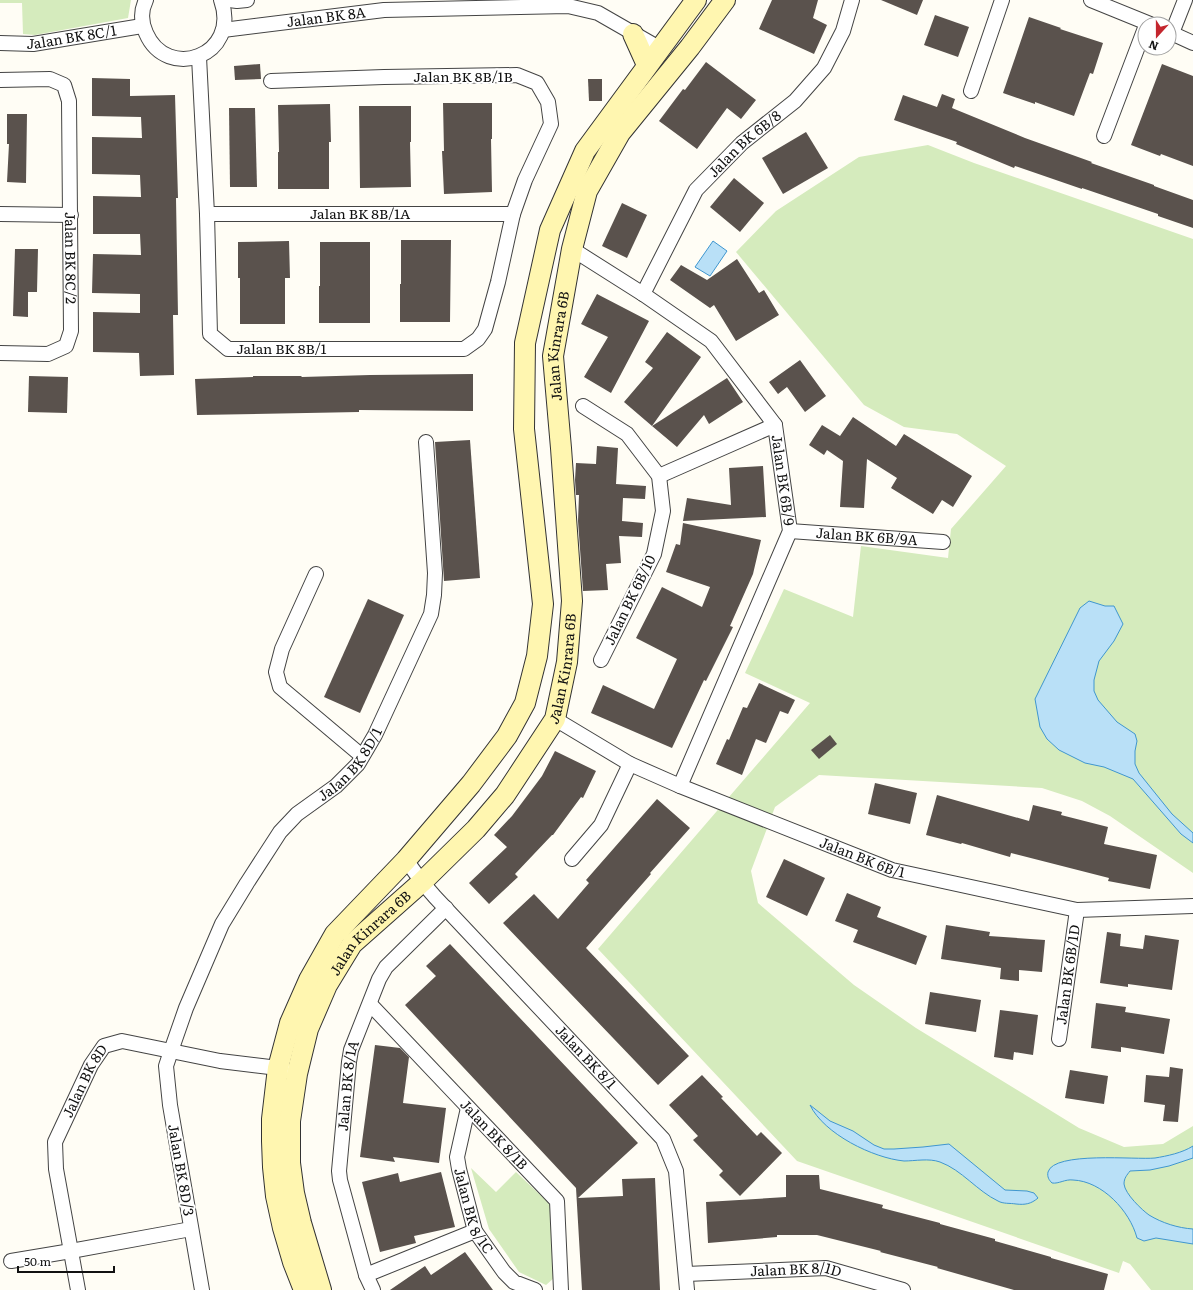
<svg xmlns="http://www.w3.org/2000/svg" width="1193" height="1290" viewBox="0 0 1193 1290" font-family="Literata,serif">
<rect width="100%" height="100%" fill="#fffdf5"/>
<g fill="#d5ebbd">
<path d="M 0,0 L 131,0 L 128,18 L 35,35 L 23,34 L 22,3 L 0,3 Z"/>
<path d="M 928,145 L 974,163 L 1193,239 L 1193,873 L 1110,816 L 1082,801 L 1042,788 L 819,775 L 775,807 L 751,871 L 758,903 L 854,985 L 916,1028 L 1079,1128 L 1124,1147 L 1163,1144 L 1193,1126 L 1193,1290 L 1151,1290 L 1130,1264 L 1123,1261 L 1119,1273 L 797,1161 L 598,949 L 810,703 L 745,673 L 784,589 L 853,617 L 861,546 L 948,558 L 951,529 L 1006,466 L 957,434 L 904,427 L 864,405 L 736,252 L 776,211 L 859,157 Z"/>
<path d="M 471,1168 L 496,1192 L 516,1172 L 552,1206 L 554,1278 L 546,1285 L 519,1272 L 489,1229 Z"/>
</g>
<g fill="#b9e0f7" stroke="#3f96cf">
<path d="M 713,241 L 727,251 L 710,276 L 695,267 Z"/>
<path d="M 1089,601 L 1105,606 L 1114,606 L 1123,624 L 1114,641 L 1099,661 L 1094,680 L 1094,691 L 1098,700 L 1117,722 L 1135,734 L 1137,741 L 1135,751 L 1135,764 L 1139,773 L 1172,814 L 1193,833 L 1193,843 L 1181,834 L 1133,779 L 1104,767 L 1085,763 L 1059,750 L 1047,739 L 1040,727 L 1035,699 L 1080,608 Z"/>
<path d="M 810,1105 L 830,1121 L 853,1131 L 874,1145 L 884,1149 L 894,1149 L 923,1147 L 949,1144 L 1005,1190 L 1027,1191 L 1034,1193 L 1038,1198 C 1031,1204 1025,1205 1016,1204 C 1010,1203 1003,1204 998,1201 C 977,1191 962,1170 940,1162 C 929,1158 915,1161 904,1161 C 873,1158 824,1134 810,1105 Z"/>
<path d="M 1193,1146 L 1193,1158 L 1169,1166 L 1150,1170 L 1130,1171 C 1127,1175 1124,1178 1124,1184 C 1125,1194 1142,1210 1149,1215 C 1162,1223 1178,1228 1193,1229 L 1193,1244 L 1156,1238 L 1144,1241 L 1137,1238 C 1130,1211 1102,1181 1073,1180 C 1065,1179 1059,1184 1052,1183 C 1049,1180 1047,1177 1048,1172 C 1054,1151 1136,1160 1155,1158 C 1167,1156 1182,1153 1193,1146 Z"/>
</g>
<g fill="#5a524d">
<path d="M 772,0 L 818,0 L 813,18 L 827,25 L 814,54 L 759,29 Z"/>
<path d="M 881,0 L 923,0 L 917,15 Z"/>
<path d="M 935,15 L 969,27 L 958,57 L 924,45 Z"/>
<path d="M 1029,17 L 1061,28 L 1060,29 L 1103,43 L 1093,74 L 1090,73 L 1074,116 L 1035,102 L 1035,104 L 1003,93 Z"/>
<path d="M 706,62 L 756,100 L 741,119 L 727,108 L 697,149 L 659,121 L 683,89 L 685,90 Z"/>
<path d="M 260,64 L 261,79 L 235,80 L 234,66 Z"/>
<path d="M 1162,64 L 1193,76 L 1193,166 L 1161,154 L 1160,156 L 1131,145 Z"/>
<path d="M 92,78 L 130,79 L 130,96 L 175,95 L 178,198 L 176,198 L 178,315 L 173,315 L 174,375 L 140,376 L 139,353 L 93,352 L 93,312 L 140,313 L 140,294 L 92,293 L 93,254 L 141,255 L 140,234 L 93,234 L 93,196 L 141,197 L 140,175 L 92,174 L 92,137 L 142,138 L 141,117 L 92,116 Z"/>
<path d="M 588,79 L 602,79 L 602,101 L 589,101 Z"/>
<path d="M 942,94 L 955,99 L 952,108 L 1025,138 L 1092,162 L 1091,163 L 1154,185 L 1154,186 L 1193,200 L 1193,228 L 1158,216 L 1158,214 L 1082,188 L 1082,189 L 1015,166 L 1014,168 L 956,144 L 957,142 L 894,120 L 903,95 L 937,107 Z"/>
<path d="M 443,103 L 492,103 L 492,139 L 491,139 L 492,192 L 444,194 L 442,151 L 444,151 Z"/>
<path d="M 330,104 L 331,142 L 329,142 L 329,189 L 278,189 L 278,152 L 279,152 L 278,105 Z"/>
<path d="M 359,106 L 411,106 L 411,142 L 410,142 L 411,187 L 360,188 Z"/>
<path d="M 229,108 L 255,108 L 257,187 L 230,187 Z"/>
<path d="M 7,114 L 27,114 L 26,183 L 7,182 L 9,144 L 7,144 Z"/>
<path d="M 806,132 L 828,168 L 783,194 L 762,158 Z"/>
<path d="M 734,178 L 764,203 L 740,232 L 710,207 Z"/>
<path d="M 622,203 L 647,215 L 627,258 L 602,246 Z"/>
<path d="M 401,240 L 451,240 L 450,322 L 400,322 L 400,284 L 401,284 Z"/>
<path d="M 289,241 L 290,278 L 285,278 L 285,324 L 240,324 L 240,278 L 238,278 L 238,242 Z"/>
<path d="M 320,242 L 370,242 L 370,323 L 319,323 L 319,286 L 320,286 Z"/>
<path d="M 15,249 L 38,249 L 37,292 L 28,292 L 28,317 L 13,316 Z"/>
<path d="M 737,259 L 759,293 L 764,290 L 779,315 L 736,341 L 714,305 L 710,308 L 670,280 L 681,265 L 707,280 Z"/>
<path d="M 597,294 L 649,321 L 611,393 L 584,377 L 608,337 L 581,324 Z"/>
<path d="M 667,332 L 701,357 L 652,426 L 624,402 L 653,368 L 645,362 Z"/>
<path d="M 800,360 L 826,396 L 805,412 L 787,387 L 778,394 L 769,382 Z"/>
<path d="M 473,374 L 473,411 L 359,410 L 359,412 L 197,415 L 195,379 L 253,377 L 253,376 L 301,376 L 302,377 L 370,375 Z"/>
<path d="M 29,376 L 68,377 L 67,413 L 28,412 Z"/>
<path d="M 727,378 L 743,402 L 709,424 L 704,415 L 677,447 L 652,426 Z"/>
<path d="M 853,417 L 896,446 L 904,434 L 972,476 L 953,507 L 942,500 L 933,514 L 891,488 L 897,478 L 867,459 L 864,508 L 840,507 L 843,461 L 827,450 L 824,455 L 809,445 L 822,425 L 840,436 Z"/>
<path d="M 470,440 L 480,578 L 444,581 L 435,442 Z"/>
<path d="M 597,446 L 618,448 L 616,484 L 646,486 L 645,499 L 623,498 L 622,521 L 643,523 L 642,537 L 619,536 L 621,563 L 606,564 L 608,590 L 583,591 L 578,521 L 579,495 L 576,495 L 575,480 L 576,463 L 596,464 Z"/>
<path d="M 763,466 L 766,517 L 683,521 L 687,498 L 731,505 L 729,468 Z"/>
<path d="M 683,523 L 761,540 L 753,574 L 730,626 L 733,627 L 706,681 L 704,680 L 672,748 L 591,713 L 603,685 L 654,709 L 677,659 L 636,638 L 662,587 L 702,607 L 710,587 L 666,572 L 676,544 L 680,545 Z"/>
<path d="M 368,599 L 404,615 L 360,713 L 324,697 Z"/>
<path d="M 759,683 L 795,700 L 788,714 L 780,711 L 766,743 L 756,739 L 742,775 L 716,764 L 727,739 L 729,740 L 743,707 L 747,708 Z"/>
<path d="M 830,735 L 837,744 L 819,759 L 811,750 Z"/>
<path d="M 555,751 L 596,771 L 583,798 L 581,797 L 553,835 L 552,835 L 515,874 L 518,877 L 489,904 L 469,883 L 507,847 L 494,835 L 512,816 L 542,776 Z"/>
<path d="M 875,783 L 917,793 L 910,824 L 868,814 Z"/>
<path d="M 937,795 L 1029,821 L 1033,805 L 1062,812 L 1061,815 L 1108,827 L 1104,844 L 1157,855 L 1150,889 L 1108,881 L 1109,878 L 1011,853 L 1010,857 L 962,843 L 961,844 L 926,835 Z"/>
<path d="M 657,799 L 690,828 L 650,873 L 651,874 L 586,948 L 689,1056 L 658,1085 L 503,923 L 534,894 L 558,919 L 589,883 L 586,880 Z"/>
<path d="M 784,859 L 825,878 L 807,916 L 766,897 Z"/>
<path d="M 847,893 L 881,907 L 877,917 L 927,936 L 916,965 L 853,942 L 858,930 L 835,921 Z"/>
<path d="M 946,925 L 990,932 L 989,936 L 1045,940 L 1042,972 L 1019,970 L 1019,981 L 1000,979 L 1001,968 L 941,959 Z"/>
<path d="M 1107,932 L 1121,934 L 1120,946 L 1143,949 L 1145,935 L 1179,940 L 1172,990 L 1128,984 L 1128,987 L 1100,983 Z"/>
<path d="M 450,944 L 638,1143 L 578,1198 L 623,1196 L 622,1179 L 655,1178 L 660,1290 L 582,1290 L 576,1188 L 405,1005 L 436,976 L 426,966 Z"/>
<path d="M 930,992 L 981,1000 L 976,1032 L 925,1024 Z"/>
<path d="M 1096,1003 L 1126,1007 L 1125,1012 L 1170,1019 L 1164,1054 L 1121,1047 L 1121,1052 L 1091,1048 Z"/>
<path d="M 1000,1010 L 1038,1015 L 1033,1055 L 1014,1052 L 1013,1060 L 994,1057 Z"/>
<path d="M 375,1045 L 400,1048 L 409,1057 L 403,1103 L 446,1108 L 439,1163 L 393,1157 L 395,1162 L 360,1157 Z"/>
<path d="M 1170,1067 L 1183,1069 L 1178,1122 L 1163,1121 L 1165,1105 L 1144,1102 L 1146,1075 L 1169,1077 Z"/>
<path d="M 1070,1070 L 1108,1076 L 1104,1104 L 1065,1098 Z"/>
<path d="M 702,1075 L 723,1097 L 721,1098 L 757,1136 L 761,1132 L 782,1153 L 740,1196 L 719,1175 L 723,1171 L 693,1140 L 698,1136 L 669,1105 Z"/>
<path d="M 441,1172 L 455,1227 L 414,1236 L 416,1243 L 380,1252 L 362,1182 L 398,1173 L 400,1182 Z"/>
<path d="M 786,1175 L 819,1175 L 820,1189 L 883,1205 L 882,1208 L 940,1223 L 940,1224 L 995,1239 L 995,1241 L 1051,1257 L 1051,1258 L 1108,1274 L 1104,1290 L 1014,1290 L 937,1268 L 938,1267 L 880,1252 L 881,1251 L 817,1235 L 777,1235 L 777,1237 L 708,1243 L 706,1202 L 786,1197 Z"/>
<path d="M 465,1252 L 493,1290 L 390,1290 L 425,1266 L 431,1275 Z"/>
</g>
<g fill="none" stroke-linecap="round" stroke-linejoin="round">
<defs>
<g id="street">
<path d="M 146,0 C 141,10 141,22 146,33 C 167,82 241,56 221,0"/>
<path d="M 229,0 L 237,1 L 247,0"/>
<path d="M 1091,0 L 1150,24"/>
<path id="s1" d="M 223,30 L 384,10 L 568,6 L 598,13 L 659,48"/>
<path d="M 1169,32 L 1193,43"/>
<path d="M 1172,33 L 1185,0"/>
<path id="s2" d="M 0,43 L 33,44 L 142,26"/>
<path id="s3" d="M 199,57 L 207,214 L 210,334 L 228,349 L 464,349 L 478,339 L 485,329 L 498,282 L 513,214 L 525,180 L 551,124 L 548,102 L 537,83 L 517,75 L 384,77 L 271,81"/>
<path id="s4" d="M 0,80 L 50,79 L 64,85 L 69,101 L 71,331 L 66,346 L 48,354 L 0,353"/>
<path d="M 971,91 L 1002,0"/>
<path d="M 1104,136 L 1145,28"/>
<path d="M 0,214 L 71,215"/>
<path id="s5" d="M 207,214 L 513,214"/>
<path id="s6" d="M 572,249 L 643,294 L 711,341 L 775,425 L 790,531 L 680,786"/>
<path id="s7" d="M 643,294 L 696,190 L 742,143 L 795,101 L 824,68 L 843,31 L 852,0"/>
<path d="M 583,406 L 627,434 L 659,476 L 663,511 L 654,554 L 601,660"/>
<path d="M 659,476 L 775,425"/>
<path id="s8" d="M 790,531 L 943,542"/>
<path d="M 316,574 L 282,649 L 276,672 L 280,687 L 362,756"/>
<path id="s9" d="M 555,719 L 630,764 L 680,786 L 892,870 L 1077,910 L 1193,906"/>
<path d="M 572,859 L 601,825 L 630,764"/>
<path id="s10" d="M 406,860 L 422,882 L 435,897 L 663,1139 L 676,1171 L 687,1290"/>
<path id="s11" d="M 370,1004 L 557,1201 L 561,1290"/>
<path id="s12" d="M 1059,1039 L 1077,910"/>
<path id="s13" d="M 468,1108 L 457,1157 L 459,1169 L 475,1231 L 504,1272 L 514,1282 L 535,1290"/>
<path d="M 11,1261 L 71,1251 L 191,1229"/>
<path id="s14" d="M 686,1274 L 826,1268 L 903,1290"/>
<path d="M 366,1275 L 475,1231"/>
<path id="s15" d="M 78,1290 L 56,1169 L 55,1142 L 91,1065 L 104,1046 L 122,1041 L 220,1061 L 278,1068 L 286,1071"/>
<path id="s16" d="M 202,1290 L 170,1105 L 166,1066 L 171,1051 L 186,1008 L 222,924 L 247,883 L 280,832 L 297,814 L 336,786 L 358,764 L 375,735 L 431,614 L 434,595 L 435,573 L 426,442"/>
<path id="s17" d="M 373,1290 L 366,1275 L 340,1180 L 339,1171 L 349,1062 L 351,1050 L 379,979 L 386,967 L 446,908"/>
</g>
<g id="secondary">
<path d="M 633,34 L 647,65"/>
<path d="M 304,1290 L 293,1262 L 283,1228 L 276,1196 L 273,1167 L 272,1141 L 272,1119 L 278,1068 L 290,1023 L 309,980 L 335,934 L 406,860 L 471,784 L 507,736 L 525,703 L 537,656 L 543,604 L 524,429 L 525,343 L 550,230 L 585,151 L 696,0"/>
<path id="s18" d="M 321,1290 L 301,1223 L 294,1193 L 290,1163 L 290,1121 L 297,1074 L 308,1029 L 327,985 L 352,944 L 422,882 L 476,829 L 505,795 L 555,719 L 567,662 L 572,601 L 561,448 L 553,356 L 572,249 L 587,191 L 620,133 L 690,47 L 725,0"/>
</g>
</defs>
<use href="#street" stroke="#444" stroke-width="16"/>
<use href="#secondary" stroke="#333" stroke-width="22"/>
<use href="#street" stroke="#fff" stroke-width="14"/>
<use href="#secondary" stroke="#fff6b0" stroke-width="20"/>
</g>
<g text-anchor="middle" stroke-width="4" stroke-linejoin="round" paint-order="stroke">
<g font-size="14" fill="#111" stroke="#fff">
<text dy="5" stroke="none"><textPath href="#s1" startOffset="104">Jalan BK 8A</textPath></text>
<text dy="5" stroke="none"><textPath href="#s2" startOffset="72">Jalan BK 8C/1</textPath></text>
<text x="463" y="82">Jalan BK 8B/1B</text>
<text dy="5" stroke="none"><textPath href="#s7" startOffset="184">Jalan BK 6B/8</textPath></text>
<text dy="5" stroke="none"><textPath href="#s5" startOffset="153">Jalan BK 8B/1A</textPath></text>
<text dy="5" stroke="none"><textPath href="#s4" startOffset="239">Jalan BK 8C/2</textPath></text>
<text dy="5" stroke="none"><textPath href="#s18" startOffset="1043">Jalan Kinrara 6B</textPath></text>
<text dy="5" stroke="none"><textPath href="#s3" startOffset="354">Jalan BK 8B/1</textPath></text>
<text dy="5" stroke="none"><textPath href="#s6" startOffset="328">Jalan BK 6B/9</textPath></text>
<text dy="5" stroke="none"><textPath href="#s8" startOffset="77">Jalan BK 6B/9A</textPath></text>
<text transform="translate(630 600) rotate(-64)" y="5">Jalan BK 6B/10</text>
<text dy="5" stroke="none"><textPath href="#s18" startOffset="719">Jalan Kinrara 6B</textPath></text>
<text dy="5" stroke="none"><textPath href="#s16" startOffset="587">Jalan BK 8D/1</textPath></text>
<text dy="5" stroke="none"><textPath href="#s9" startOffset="338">Jalan BK 6B/1</textPath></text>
<text dy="5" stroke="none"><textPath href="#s18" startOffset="383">Jalan Kinrara 6B</textPath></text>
<text dy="5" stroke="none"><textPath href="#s12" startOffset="65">Jalan BK 6B/1D</textPath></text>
<text dy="5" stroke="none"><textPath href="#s10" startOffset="267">Jalan BK 8/1</textPath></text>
<text dy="5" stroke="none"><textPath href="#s15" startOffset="218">Jalan BK 8D</textPath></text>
<text dy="5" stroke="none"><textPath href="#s17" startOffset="210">Jalan BK 8/1A</textPath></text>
<text dy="5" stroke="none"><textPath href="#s11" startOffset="180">Jalan BK 8/1B</textPath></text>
<text transform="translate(181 1170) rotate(80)" y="5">Jalan BK 8D/3</text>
<text dy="5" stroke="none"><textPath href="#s13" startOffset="107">Jalan BK 8/1C</textPath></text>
<text dy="5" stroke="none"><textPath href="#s14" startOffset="110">Jalan BK 8/1D</textPath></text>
</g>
</g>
<g transform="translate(1157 36) rotate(201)"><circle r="19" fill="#ffffff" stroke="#a0a0a0"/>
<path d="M0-3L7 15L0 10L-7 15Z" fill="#c4262e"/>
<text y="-6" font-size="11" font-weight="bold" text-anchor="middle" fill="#111111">N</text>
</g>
<path d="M18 1266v6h96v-6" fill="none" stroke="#111111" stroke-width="2"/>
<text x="24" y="1266" font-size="12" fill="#111111" stroke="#ffffff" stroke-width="3" paint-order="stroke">50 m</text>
</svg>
